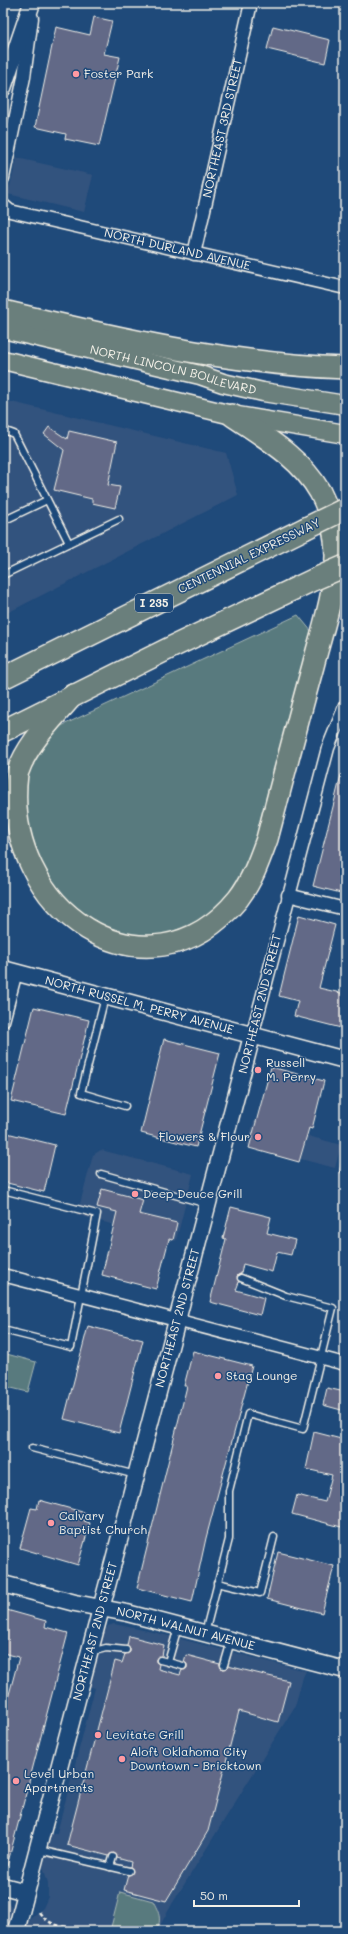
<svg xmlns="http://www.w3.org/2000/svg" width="348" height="1934" viewBox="0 0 348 1934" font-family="Mali,sans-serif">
<rect width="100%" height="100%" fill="#1f4a7a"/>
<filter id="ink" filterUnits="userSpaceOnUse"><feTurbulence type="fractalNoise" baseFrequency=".025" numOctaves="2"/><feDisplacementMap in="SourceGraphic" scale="8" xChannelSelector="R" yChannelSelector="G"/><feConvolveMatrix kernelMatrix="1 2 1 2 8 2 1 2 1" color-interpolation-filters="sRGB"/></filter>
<g filter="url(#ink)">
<g fill="#33537e">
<path d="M 17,158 L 93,175 L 84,212 L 8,194 Z"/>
<path d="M 3,400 L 226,453 L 238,495 L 3,615 Z"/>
<path d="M 254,1121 L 341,1145 L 335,1168 L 247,1145 Z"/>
<path d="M 101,1150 L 193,1174 L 176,1241 L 77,1215 L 93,1155 Z"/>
<path d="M 114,1624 L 157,1633 L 306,1671 L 303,1677 L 295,1706 L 172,1904 L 157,1931 L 25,1931 L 29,1920 L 43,1908 L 48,1897 L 48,1883 L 43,1866 L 51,1835 L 57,1833 L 95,1688 L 89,1686 L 103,1634 L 108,1626 Z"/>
<path d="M 3,1896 L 11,1906 L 12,1913 L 8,1931 L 3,1931 Z"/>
</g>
<g fill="#597a7e" stroke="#a6b6b3">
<path d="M 298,615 L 312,632 L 258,839 L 237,888 L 205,918 L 162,936 L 116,937 L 32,877 L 23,781 L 46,738 L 61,726 Z"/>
<path d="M 3,1353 L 36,1362 L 28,1392 L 3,1386 Z"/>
<path d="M 120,1892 L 153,1901 C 158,1911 163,1919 156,1931 L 110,1931 Z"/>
</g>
<g fill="#626987" stroke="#f4f1e8">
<path d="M 94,17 L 112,21 L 104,54 L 120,57 L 99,146 L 65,139 L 66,134 L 35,127 L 56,27 L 90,35 Z"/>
<path d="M 273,26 L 330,40 L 325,63 L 267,49 Z"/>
<path d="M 49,427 L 67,439 L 69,431 L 117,442 L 108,485 L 120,487 L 115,508 L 92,503 L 92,499 L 54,490 L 64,450 L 44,434 Z"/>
<path d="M 341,775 L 345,775 L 345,894 L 313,886 Z"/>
<path d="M 299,915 L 335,925 L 319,988 L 345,994 L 345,1029 L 294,1016 L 298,1001 L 279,996 Z"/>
<path d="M 34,1007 L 89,1020 L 66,1114 L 11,1101 Z"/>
<path d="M 164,1039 L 220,1053 L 196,1147 L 141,1133 Z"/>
<path d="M 271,1067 L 324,1081 L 312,1129 L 309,1128 L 299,1162 L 249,1148 Z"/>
<path d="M 3,1132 L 55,1145 L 44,1192 L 3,1182 Z"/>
<path d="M 102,1189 L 143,1200 L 139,1214 L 177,1223 L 173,1240 L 169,1239 L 156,1289 L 102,1275 L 117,1212 L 97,1207 Z"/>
<path d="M 231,1207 L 271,1217 L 267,1233 L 295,1240 L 291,1255 L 277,1252 L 272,1272 L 243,1264 L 241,1274 L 237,1276 L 239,1282 L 236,1290 L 264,1298 L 260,1315 L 210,1302 L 226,1239 L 223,1238 Z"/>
<path d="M 88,1326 L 143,1340 L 119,1433 L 64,1419 Z"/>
<path d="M 193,1351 L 252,1366 L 206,1538 L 192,1602 L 137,1588 L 187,1386 L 184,1386 Z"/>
<path d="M 327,1388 L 345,1392 L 345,1411 L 323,1405 Z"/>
<path d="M 314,1432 L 345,1440 L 345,1528 L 292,1514 L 297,1495 L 325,1502 L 332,1475 L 306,1469 Z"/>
<path d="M 39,1500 L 86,1513 L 84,1521 L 90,1523 L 78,1565 L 20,1548 L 31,1508 L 37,1509 Z"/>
<path d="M 278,1552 L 334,1566 L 322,1613 L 267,1599 Z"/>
<path d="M 3,1609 L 46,1621 L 45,1627 L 68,1633 L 7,1866 L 3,1866 L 3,1701 L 7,1702 L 19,1657 L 3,1653 Z"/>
<path d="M 129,1636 L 164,1645 L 162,1656 L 156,1659 L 156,1662 L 159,1664 L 158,1669 L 180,1675 L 182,1670 L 187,1668 L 187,1664 L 184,1662 L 186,1655 L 220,1664 L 221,1668 L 223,1669 L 228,1666 L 289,1681 L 278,1722 L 239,1711 L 208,1831 L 166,1901 L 124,1890 L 128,1875 L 133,1872 L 130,1867 L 131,1862 L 117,1858 L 114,1853 L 109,1856 L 67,1845 L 115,1661 L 122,1663 L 125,1654 L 130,1652 L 130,1649 L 127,1646 Z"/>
</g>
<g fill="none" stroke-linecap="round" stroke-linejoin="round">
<defs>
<g id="lane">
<path d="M 3,430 L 14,434 L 69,543"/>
<path d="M 3,521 L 47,500"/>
<path d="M 3,575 L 119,519"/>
<path d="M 105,997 L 81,1093 L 125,1106"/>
<path d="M 344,1170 L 345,1164"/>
<path d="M 101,1174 L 207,1204"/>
<path d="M 3,1190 L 97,1214 L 71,1347 L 3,1330"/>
<path d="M 32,1448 L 136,1475"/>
<path d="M 217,1583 L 260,1593 L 274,1537"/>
<path d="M 205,1633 L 229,1539 L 229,1491 L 248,1414 L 303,1429 L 333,1308 L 286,1296 L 241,1278"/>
<path d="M 91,1652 L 106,1648 L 126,1650"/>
<path d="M 160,1660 L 168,1662 L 178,1627"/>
<path d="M 168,1662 L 183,1666"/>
<path d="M 224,1665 L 231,1641"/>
<path d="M 39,1850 L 129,1871"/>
<path d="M 110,1867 L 113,1857"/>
</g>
<g id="street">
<path d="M 3,178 L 24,77 L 32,18"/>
<path id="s1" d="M 3,205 L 10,211 L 345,288"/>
<path id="s2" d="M 194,254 L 251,3"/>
<path d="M 288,895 L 345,909"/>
<path d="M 3,1021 L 16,972"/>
<path d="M 252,1036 L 328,748 L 345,706"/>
<path d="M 3,1275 L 345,1364"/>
</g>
<g id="secondary">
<path d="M 3,88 L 32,3"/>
<path id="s3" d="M 3,969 L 345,1060"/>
<path id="s4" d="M 3,1584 L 75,1603 L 127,1613 L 345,1670"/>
<path d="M 3,1886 L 26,1892"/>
<path id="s5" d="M 16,1931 L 252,1036"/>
</g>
<g id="primary">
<path id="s6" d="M 3,329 L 200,375 L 223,383 L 263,392 L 345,405"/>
<path d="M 3,360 L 232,415 L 345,434"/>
</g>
<g id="highway">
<path d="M 3,311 C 116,338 228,364 345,368"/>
<path d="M 3,678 L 304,529"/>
<path d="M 73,695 C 53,719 27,743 17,774 C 0,910 148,1009 238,899 C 252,881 259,861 267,839 C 282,782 297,724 313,666 C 322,631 335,593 336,556 C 336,535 330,511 320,492 C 300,457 264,437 232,415"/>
<path d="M 3,731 L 172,647 L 315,579"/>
</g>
</defs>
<use href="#lane" stroke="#f4f1e8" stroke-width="9"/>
<use href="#street" stroke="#f4f1e8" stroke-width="15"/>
<use href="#secondary" stroke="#f4f1e8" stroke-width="19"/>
<use href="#primary" stroke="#f4f1e8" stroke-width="21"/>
<use href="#highway" stroke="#f4f1e8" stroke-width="24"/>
<path stroke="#f4f1e8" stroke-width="2.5" stroke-dasharray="4 3" stroke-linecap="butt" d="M 39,1912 C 54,1933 77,1925 98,1931"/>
<use href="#lane" stroke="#1f4a7a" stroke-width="6"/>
<use href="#street" stroke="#1f4a7a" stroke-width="12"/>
<use href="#secondary" stroke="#1f4a7a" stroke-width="16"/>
<use href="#primary" stroke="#6b7f7c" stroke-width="18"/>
<use href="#highway" stroke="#6b7f7c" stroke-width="21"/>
<defs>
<g id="highway-bridge">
<path d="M 304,529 L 345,509"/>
<path d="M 315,579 L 345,566"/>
</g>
</defs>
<use href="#highway-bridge" stroke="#f4f1e8" stroke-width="24" stroke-linecap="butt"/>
<use href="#highway-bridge" stroke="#6b7f7c" stroke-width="21"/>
</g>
</g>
<g fill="#ff9aa2" stroke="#1f4a7a" stroke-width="1.5">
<circle cx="76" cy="74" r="4"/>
<circle cx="258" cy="1070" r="4"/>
<circle cx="258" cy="1137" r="4"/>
<circle cx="135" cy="1194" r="4"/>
<circle cx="218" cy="1376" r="4"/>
<circle cx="51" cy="1523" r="4"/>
<circle cx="98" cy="1735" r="4"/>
<circle cx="122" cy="1759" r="4"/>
<circle cx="16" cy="1781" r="4"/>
</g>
<g text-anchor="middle" stroke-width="3" stroke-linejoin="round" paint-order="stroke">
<rect fill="#1f4a7a" stroke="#b4bfc7" stroke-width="1" x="135" y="594" width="38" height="18" rx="3"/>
<g font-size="11" font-weight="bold" fill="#f4f1e8">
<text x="154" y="607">I 235</text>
</g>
<g font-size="12" fill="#f4f1e8" stroke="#1f4a7a" text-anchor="start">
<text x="84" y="78">Foster Park</text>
<text x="266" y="1067">Russell<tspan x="266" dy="14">M. Perry</tspan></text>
<text x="250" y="1141" text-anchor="end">Flowers &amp; Flour</text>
<text x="143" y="1198">Deep Deuce Grill</text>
<text x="226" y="1380">Stag Lounge</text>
<text x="59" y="1520">Calvary<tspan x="59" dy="14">Baptist Church</tspan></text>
<text x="106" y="1739">Levitate Grill</text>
<text x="130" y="1756">Aloft Oklahoma City<tspan x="130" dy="14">Downtown - Bricktown</tspan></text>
<text x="24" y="1778">Level Urban<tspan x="24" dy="14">Apartments</tspan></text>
</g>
<g font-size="12" fill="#f4f1e8" stroke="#1f4a7a">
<text dy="4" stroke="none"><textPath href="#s2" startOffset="129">NORTHEAST 3RD STREET</textPath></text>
<text dy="4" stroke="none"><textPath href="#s1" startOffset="181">NORTH DURLAND AVENUE</textPath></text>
<text dy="4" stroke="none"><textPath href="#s6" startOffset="175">NORTH LINCOLN BOULEVARD</textPath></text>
<text transform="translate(249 556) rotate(-26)" y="4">CENTENNIAL EXPRESSWAY</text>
<text transform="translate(260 1004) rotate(-76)" y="4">NORTHEAST 2ND STREET</text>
<text dy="4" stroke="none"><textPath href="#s3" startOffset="141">NORTH RUSSEL M. PERRY AVENUE</textPath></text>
<text dy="4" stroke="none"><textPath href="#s5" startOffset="634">NORTHEAST 2ND STREET</textPath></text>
<text dy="4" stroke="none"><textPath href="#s4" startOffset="188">NORTH WALNUT AVENUE</textPath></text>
<text dy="4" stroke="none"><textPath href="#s5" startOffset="310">NORTHEAST 2ND STREET</textPath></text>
</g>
</g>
<rect width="348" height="1934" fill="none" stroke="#1f4a7a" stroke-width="16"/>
<rect x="8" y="8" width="332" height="1918" fill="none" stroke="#f4f1e8" stroke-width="1.5" filter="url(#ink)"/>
<path d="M194 1900v6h105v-6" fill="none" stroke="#f4f1e8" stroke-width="2"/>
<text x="200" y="1900" font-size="12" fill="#f4f1e8" stroke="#1f4a7a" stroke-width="3" paint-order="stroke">50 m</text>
</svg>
